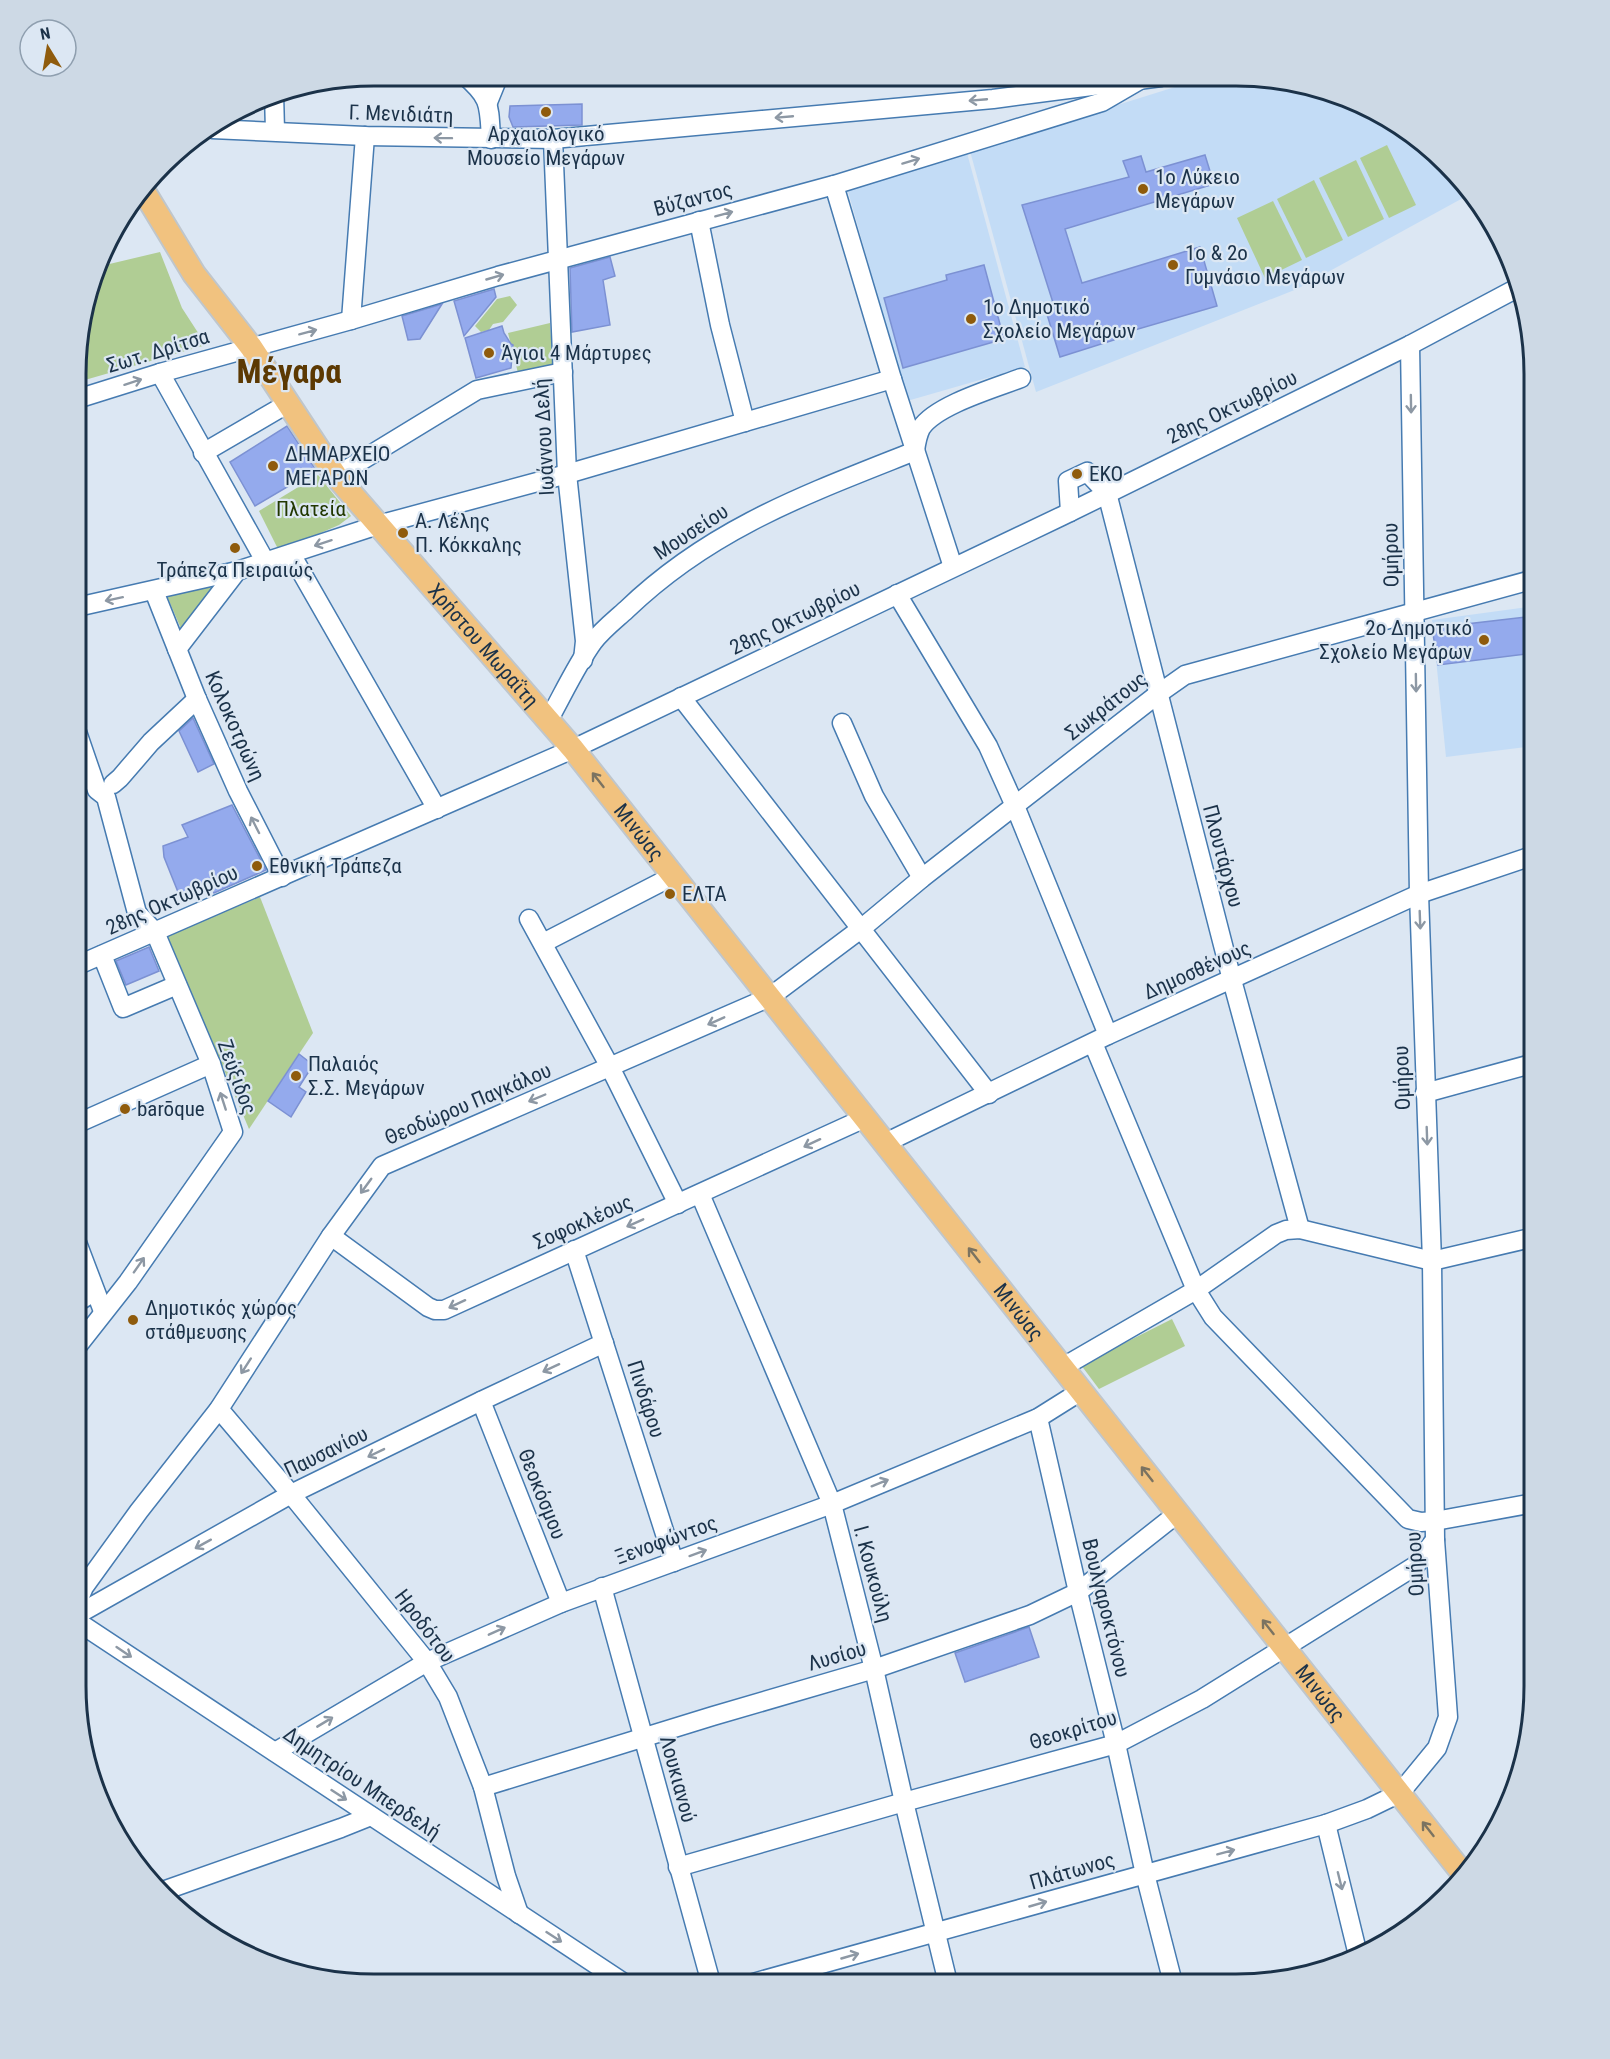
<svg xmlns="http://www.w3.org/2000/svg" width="1610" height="2059" viewBox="0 0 1610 2059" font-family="'Roboto Condensed',sans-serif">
<rect width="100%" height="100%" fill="#dce7f3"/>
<g fill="#c3dcf6">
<path d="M 1191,82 L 1294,82 L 1351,98 L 1403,125 L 1461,176 L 1472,193 L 1297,289 L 1036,392 L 970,151 Z"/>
<path d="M 967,153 L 1025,367 L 907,401 L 846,184 Z"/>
<path d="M 1535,606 L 1535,746 L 1446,757 L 1432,620 Z"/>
</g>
<g fill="#b0cd94">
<path d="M 1387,145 L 1416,205 L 1389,218 L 1360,158 Z"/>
<path d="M 1356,160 L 1384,219 L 1348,237 L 1319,178 Z"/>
<path d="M 1314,180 L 1343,240 L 1306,258 L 1277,199 Z"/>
<path d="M 1273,201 L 1302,260 L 1265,278 L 1237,218 Z"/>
<path d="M 160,252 L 182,308 L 206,345 L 78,382 L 78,334 L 101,266 Z"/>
<path d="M 510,296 L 517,305 L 503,322 L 493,324 L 489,330 L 481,332 L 475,326 L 497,299 Z"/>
<path d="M 550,323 L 553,366 L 518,373 L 508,333 Z"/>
<path d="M 318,475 L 351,516 L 339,525 L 279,551 L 259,511 Z"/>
<path d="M 215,578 L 219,586 L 182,631 L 164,589 Z"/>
<path d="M 260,897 L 313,1033 L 249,1129 L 167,935 Z"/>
<path d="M 1172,1319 L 1185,1346 L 1099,1389 L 1081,1365 Z"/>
</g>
<g fill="#94aaed" stroke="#7c91d3" stroke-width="1.5">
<path d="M 582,104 L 582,125 L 513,127 L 509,117 L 510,106 Z"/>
<path d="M 1205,155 L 1214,184 L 1065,229 L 1082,283 L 1200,247 L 1217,306 L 1114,336 L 1114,340 L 1060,357 L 1046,311 L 1055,309 L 1022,205 L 1129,177 L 1123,161 L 1141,156 L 1146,172 Z"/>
<path d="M 610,257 L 615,276 L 603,280 L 610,325 L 572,332 L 570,268 Z"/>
<path d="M 984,265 L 1004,339 L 903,368 L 884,298 L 947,280 L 946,275 Z"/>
<path d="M 494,289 L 496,297 L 464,336 L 454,301 Z"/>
<path d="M 442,304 L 420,339 L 408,340 L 402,316 Z"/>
<path d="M 502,326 L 504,333 L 511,344 L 513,345 L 511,368 L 476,378 L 465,338 Z"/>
<path d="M 287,426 L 316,470 L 255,506 L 230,462 Z"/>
<path d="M 1535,616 L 1535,653 L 1438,665 L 1432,628 Z"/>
<path d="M 193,718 L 214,764 L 198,772 L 179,731 Z"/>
<path d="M 232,805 L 266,870 L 214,893 L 212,889 L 182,902 L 164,857 L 163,846 L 188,837 L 182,825 Z"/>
<path d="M 149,947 L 159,971 L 126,985 L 116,961 Z"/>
<path d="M 299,1054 L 313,1065 L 299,1087 L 306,1092 L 291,1117 L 268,1101 Z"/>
<path d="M 1029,1627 L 1039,1657 L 965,1682 L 955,1653 Z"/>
</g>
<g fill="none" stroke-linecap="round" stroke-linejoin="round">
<defs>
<g id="minor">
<path d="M 464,75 C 491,98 489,105 491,139"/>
<path d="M 274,93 L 275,131"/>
<path d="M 488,102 L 499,75"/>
<path d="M 212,129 L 365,136 L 553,139 L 993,99 L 1161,77"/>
<path d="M 553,139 L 567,474 L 585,641 L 583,660"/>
<path d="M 834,185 L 892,379 L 953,567"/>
<path d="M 699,221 L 720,325 L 745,422"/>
<path d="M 351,320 L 365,136"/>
<path d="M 160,373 L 265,561"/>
<path d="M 77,399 L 160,373 L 351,320 L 498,276 L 834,185 L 1102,102 L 1145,77"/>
<path d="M 915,451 C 916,443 918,434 921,428 C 936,405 995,388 1021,378"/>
<path d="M 203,453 L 287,404"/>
<path d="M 336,476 L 477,390 L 563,372"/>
<path d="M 1070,512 L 1068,481 L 1087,472 L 1107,493 L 1232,980 L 1300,1229"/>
<path d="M 291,554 L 437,809"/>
<path d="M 154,591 L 197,699 L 238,791 L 282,877"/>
<path d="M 897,594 L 988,746 L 1015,806 L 1108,1035"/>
<path d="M 77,607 L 237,571 L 378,525 L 567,474 L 892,379"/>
<path d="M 177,649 L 237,571"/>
<path d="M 681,697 L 989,1094"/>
<path d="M 548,721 C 562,696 577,664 593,642 C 602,630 615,620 626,610 C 711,528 807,494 915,451"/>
<path d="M 842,723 L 874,796 L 922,878"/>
<path d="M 113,784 L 120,778 L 151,742 L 197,699"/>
<path d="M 529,919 L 610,1067 L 678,1204"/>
<path d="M 543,943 L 673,876"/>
<path d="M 102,955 L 123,1008 L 177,985"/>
<path d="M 76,966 L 573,749 L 1062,516 L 1410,345 L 1521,286"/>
<path d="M 1093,1043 L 1196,1290 L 1213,1317 L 1408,1519 L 1421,1522 L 1435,1521 L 1534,1503"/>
<path d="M 1425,1093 L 1535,1063"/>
<path d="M 76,1124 L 211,1064"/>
<path d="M 885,1143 L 1108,1035 L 1419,894 L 1535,855"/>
<path d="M 700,1194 L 832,1504 L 874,1669 L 904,1802 L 948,1983"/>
<path d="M 331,1236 L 428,1307 L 435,1310 L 444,1310 L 865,1118"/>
<path d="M 76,1240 L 103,1311"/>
<path d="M 574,1250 L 674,1562"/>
<path d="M 76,1303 L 95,1291"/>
<path d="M 76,1348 L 128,1282 L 233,1132 L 211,1064 L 155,932 L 137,913 L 106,797 L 97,790 L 77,732"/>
<path d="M 1063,1367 L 1196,1290 L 1276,1234 L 1286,1230 L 1300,1229 L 1432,1261 L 1535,1237"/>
<path d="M 481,1401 L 561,1603"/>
<path d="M 219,1409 L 291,1494 L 427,1662 L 448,1697 L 483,1787 L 506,1876 L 519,1914"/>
<path d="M 1038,1418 L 1078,1592 L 1116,1744 L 1145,1874 L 1173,1983"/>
<path d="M 602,1587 L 711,1983"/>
<path d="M 75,1608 L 84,1587 L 139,1511 L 219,1409 L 331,1236 L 382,1166 L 770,997 L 862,928 L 922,878 L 1158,694 L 1185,675 L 1535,579"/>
<path d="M 75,1616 L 291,1494 L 481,1401 L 604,1343"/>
<path d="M 75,1620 L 624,1983"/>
<path d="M 275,1752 L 427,1662 L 561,1603 L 832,1504 L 1038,1418 L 1081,1391"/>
<path d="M 483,1787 L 713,1716 L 874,1669 L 1030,1615 L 1078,1592 L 1178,1513"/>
<path d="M 1326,1824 L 1358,1955"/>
<path d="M 678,1867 L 904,1802 L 1116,1744 L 1202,1699 L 1415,1566 L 1435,1540"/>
<path d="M 160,1892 L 341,1828 L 371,1816"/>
<path d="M 753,1983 L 1326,1824 L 1367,1809 L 1400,1793 L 1437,1748 L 1448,1717 L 1435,1540 L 1432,1261 L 1419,894 L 1410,345"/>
</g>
<g id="major">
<path id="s1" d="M 143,190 L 194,274 L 251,347 L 336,476 L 573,749 L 1464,1875"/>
</g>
</defs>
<use href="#minor" stroke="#467bb1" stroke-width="21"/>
<use href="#major" stroke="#bfc6cc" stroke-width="26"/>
<use href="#minor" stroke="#fff" stroke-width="18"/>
<use href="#major" stroke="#f1c27f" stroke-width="22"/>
</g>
<defs><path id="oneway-shaft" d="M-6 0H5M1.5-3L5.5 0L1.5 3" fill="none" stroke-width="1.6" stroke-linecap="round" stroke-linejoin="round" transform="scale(1.5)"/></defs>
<g stroke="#8d98a4">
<use href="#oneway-shaft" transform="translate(978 100) rotate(175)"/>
<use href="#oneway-shaft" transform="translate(784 117) rotate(175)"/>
<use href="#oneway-shaft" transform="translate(443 138) rotate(-179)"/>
<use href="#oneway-shaft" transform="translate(911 161) rotate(-17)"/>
<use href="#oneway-shaft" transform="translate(724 214) rotate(-15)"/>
<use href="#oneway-shaft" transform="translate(495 277) rotate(-16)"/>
<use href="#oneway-shaft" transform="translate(308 332) rotate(-15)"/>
<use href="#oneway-shaft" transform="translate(133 382) rotate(-18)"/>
<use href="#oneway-shaft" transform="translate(1411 404) rotate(89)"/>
<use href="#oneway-shaft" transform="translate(323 543) rotate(162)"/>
<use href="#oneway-shaft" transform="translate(114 599) rotate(168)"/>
<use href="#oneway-shaft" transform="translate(1416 683) rotate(89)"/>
<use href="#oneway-shaft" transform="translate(255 825) rotate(-117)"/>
<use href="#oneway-shaft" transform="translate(1420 920) rotate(88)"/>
<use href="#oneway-shaft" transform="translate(716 1021) rotate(156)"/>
<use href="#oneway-shaft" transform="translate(537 1098) rotate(157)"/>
<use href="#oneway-shaft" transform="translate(223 1101) rotate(-108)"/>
<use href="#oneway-shaft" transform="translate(1427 1136) rotate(88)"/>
<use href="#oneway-shaft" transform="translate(812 1143) rotate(155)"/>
<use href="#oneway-shaft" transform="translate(366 1186) rotate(126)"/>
<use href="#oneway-shaft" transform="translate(635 1223) rotate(156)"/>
<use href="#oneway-shaft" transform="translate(139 1265) rotate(-55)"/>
<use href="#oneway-shaft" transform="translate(457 1304) rotate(155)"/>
<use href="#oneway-shaft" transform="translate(246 1366) rotate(123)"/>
<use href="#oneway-shaft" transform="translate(551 1368) rotate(155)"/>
<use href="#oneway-shaft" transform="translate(376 1453) rotate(154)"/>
<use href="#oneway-shaft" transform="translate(880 1483) rotate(-22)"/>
<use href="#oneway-shaft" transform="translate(203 1544) rotate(151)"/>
<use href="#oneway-shaft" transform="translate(698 1553) rotate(-20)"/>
<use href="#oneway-shaft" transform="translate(497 1631) rotate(-24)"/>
<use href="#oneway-shaft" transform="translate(124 1652) rotate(34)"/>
<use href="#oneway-shaft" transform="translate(325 1722) rotate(-31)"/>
<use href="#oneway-shaft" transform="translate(339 1795) rotate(33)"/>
<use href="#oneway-shaft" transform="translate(1226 1852) rotate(-15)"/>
<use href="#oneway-shaft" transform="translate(1340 1881) rotate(76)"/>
<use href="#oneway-shaft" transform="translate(1038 1904) rotate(-16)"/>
<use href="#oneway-shaft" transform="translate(554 1937) rotate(33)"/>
<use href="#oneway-shaft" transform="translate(850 1956) rotate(-16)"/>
</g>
<g stroke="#7b7361">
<use href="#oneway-shaft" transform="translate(598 780) rotate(-128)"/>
<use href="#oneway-shaft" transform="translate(974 1255) rotate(-128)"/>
<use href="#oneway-shaft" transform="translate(1147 1474) rotate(-128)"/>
<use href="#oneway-shaft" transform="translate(1268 1627) rotate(-128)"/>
<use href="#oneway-shaft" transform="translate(1428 1829) rotate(-128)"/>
</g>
<g fill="#8f5b0c" stroke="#dce7f3" stroke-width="2">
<circle cx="546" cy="112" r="6"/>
<circle cx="1143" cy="189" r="6"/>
<circle cx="1173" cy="265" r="6"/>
<circle cx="971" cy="319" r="6"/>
<circle cx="489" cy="353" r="6"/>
<circle cx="273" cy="466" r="6"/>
<circle cx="1077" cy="474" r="6"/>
<circle cx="403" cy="533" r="6"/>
<circle cx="235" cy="548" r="6"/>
<circle cx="1484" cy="640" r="6"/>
<circle cx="257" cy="866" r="6"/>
<circle cx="670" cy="894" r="6"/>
<circle cx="296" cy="1076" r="6"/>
<circle cx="125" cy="1109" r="6"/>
<circle cx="133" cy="1320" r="6"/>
</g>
<g text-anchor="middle" stroke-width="4.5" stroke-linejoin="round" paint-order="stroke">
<g font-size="21" fill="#1b3249" stroke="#dce7f3">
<text transform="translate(401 114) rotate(2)" y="7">Γ. Μενιδιάτη</text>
<text transform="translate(693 199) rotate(-15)" y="7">Βύζαντος</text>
<text transform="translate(158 351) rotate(-17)" y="7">Σωτ. Δρίτσα</text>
<text transform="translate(1232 407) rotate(-26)" y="7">28ης Οκτωβρίου</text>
<text transform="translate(544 437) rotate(-93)" y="7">Ιωάννου Δελή</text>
<text transform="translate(691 532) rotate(-33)" y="7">Μουσείου</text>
<text transform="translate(1391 555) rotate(-91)" y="7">Ομήρου</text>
<text transform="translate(795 618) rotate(-26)" y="7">28ης Οκτωβρίου</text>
<text dy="7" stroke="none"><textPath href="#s1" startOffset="570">Χρήστου Μωραΐτη</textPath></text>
<text transform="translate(1106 706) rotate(-38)" y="7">Σωκράτους</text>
<text transform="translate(235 726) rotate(66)" y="7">Κολοκοτρώνη</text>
<text dy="7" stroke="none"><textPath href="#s1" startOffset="813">Μινώας</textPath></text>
<text transform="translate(1223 856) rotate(75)" y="7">Πλουτάρχου</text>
<text transform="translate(172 900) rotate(-24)" y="7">28ης Οκτωβρίου</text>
<text transform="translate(1197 970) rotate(-24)" y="7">Δημοσθένους</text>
<text transform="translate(237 1077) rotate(70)" y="7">Ζεύξιδος</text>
<text transform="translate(1402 1078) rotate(-92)" y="7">Ομήρου</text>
<text transform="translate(468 1104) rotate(-23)" y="7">Θεοδώρου Παγκάλου</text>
<text transform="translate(583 1222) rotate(-24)" y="7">Σοφοκλέους</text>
<text dy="7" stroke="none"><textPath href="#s1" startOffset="1425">Μινώας</textPath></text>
<text transform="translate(646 1399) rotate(72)" y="7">Πινδάρου</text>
<text transform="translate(326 1452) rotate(-26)" y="7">Παυσανίου</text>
<text transform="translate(542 1494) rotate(68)" y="7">Θεοκόσμου</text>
<text transform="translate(666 1540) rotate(-20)" y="7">Ξενοφώντος</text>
<text transform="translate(1415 1564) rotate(-93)" y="7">Ομήρου</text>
<text transform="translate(873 1574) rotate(75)" y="7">Ι. Κουκούλη</text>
<text transform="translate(1106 1608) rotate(76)" y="7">Βουλγαροκτόνου</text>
<text transform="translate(425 1626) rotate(53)" y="7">Ηροδότου</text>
<text transform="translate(837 1656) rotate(-16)" y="7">Λυσίου</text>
<text dy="7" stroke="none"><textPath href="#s1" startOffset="1911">Μινώας</textPath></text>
<text transform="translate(1073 1730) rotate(-17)" y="7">Θεοκρίτου</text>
<text transform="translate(678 1779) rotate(75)" y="7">Λουκιανού</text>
<text transform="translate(362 1783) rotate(34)" y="7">Δημητρίου Μπερδελή</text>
<text transform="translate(1072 1871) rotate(-16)" y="7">Πλάτωνος</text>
</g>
<g font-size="21" fill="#1b3249" stroke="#dce7f3" text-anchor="start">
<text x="546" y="141" text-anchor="middle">Αρχαιολογικό<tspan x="546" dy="24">Μουσείο Μεγάρων</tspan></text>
<text x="1155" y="184">1ο Λύκειο<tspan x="1155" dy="24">Μεγάρων</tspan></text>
<text x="1185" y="260">1ο &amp; 2ο<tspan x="1185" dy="24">Γυμνάσιο Μεγάρων</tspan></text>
<text x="983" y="314">1ο Δημοτικό<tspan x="983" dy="24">Σχολείο Μεγάρων</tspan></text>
<text x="501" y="360">Άγιοι 4 Μάρτυρες</text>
<text x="285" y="461">ΔΗΜΑΡΧΕΙΟ<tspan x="285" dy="24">ΜΕΓΑΡΩΝ</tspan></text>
<text x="1089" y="481">EKO</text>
<text x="415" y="528">Α. Λέλης<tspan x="415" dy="24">Π. Κόκκαλης</tspan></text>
<text x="235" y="577" text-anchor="middle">Τράπεζα Πειραιώς</text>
<text x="1472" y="635" text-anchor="end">2ο Δημοτικό<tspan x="1472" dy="24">Σχολείο Μεγάρων</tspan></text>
<text x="269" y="873">Εθνική Τράπεζα</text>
<text x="682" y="901">ΕΛΤΑ</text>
<text x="308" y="1071">Παλαιός<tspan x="308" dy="24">Σ.Σ. Μεγάρων</tspan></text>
<text x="137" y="1116">barōque</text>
<text x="145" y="1315">Δημοτικός χώρος<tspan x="145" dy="24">στάθμευσης</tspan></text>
</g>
<g font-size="21" fill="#213700" stroke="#dce7f3">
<text x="311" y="516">Πλατεία</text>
</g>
<g font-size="33" font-weight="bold" fill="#5c3902" stroke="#dce7f3">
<text x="289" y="383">Μέγαρα</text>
</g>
</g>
<path d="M0 0H1610V2059H0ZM374 86H1236A288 288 0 0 1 1524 374V1686A288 288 0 0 1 1236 1974H374A288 288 0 0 1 86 1686V374A288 288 0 0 1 374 86Z" fill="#cdd9e5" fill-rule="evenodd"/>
<path fill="none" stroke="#1b3249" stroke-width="3" d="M374 86H1236A288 288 0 0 1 1524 374V1686A288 288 0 0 1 1236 1974H374A288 288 0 0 1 86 1686V374A288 288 0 0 1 374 86Z"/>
<g transform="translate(48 48) rotate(349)"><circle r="28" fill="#dce7f3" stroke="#8f9faf" stroke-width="1.5"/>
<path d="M0-4.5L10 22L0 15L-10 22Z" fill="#8f5b0c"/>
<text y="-9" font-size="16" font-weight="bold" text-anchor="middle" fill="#1b3249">N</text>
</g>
</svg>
